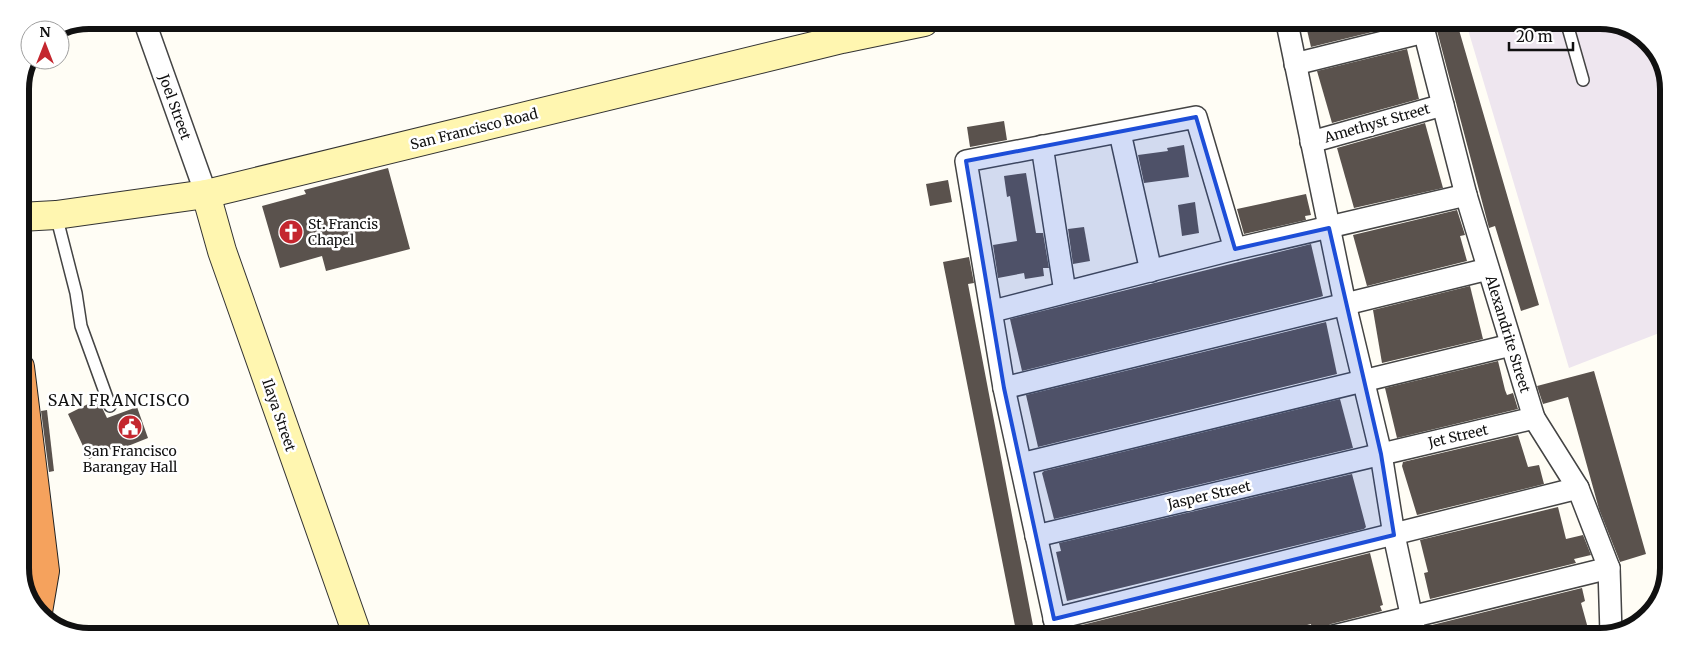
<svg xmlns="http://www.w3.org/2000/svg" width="1689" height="657" viewBox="0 0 1689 657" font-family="Merriweather,serif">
<rect width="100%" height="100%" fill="#fffdf5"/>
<path fill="#eee6ef" d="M 1466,23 L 1623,24 L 1655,47 L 1669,84 L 1667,330 L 1569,368 Z"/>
<g fill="#5a524d">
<path d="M 1338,23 L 1400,23 L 1401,25 L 1311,47 L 1307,30 Z"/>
<path d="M 1435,23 L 1457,23 L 1539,305 L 1521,311 L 1495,226 L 1489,228 Z"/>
<path d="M 1407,49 L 1419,99 L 1332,123 L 1317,71 Z"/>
<path d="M 1004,121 L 1007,140 L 970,147 L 967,127 Z"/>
<path d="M 1425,123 L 1443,188 L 1354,208 L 1337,148 Z"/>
<path d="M 1184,145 L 1189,177 L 1144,183 L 1138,155 L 1168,151 L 1167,148 Z"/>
<path d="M 388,168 L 410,249 L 326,271 L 322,256 L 280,268 L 262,206 L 306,194 L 304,190 Z"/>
<path d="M 1026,173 L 1036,233 L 1043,233 L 1049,268 L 1043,268 L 1044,276 L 1025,279 L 1024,273 L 998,278 L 993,245 L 1017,241 L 1010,196 L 1007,197 L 1004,176 Z"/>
<path d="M 948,180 L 952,202 L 930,206 L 926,184 Z"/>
<path d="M 1306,194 L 1311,215 L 1305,216 L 1306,220 L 1244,234 L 1237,209 Z"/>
<path d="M 1195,202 L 1199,233 L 1182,236 L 1178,205 Z"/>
<path d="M 1457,210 L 1465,235 L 1460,236 L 1467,261 L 1367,286 L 1353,235 Z"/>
<path d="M 1084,227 L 1090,261 L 1073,264 L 1068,229 Z"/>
<path d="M 1311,244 L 1323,296 L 1320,297 L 1022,371 L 1010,319 Z"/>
<path d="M 969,257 L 974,283 L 968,284 L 1035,636 L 1017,636 L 943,262 Z"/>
<path d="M 1470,286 L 1483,339 L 1382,363 L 1373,310 Z"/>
<path d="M 1326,322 L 1337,374 L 1038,447 L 1026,395 Z"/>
<path d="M 1498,361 L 1505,390 L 1507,395 L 1513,393 L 1518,409 L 1397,438 L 1385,388 Z"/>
<path d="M 1594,371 L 1646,554 L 1620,562 L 1599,509 L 1568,397 L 1543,404 L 1537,386 Z"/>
<path d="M 98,399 L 107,418 L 137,407 L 148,438 L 123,448 L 122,444 L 89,459 L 68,414 Z"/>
<path d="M 1340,399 L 1353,448 L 1054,519 L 1042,473 L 1044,471 Z"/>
<path d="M 47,410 L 54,471 L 49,472 L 41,411 Z"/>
<path d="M 1518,435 L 1528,467 L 1539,465 L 1544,484 L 1417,515 L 1402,466 L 1403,462 Z"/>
<path d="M 1352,474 L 1366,527 L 1364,529 L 1067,601 L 1056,552 L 1061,551 L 1059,543 Z"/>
<path d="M 1558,507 L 1566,539 L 1583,535 L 1591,555 L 1574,559 L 1576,563 L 1430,599 L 1424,573 L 1428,572 L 1420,540 Z"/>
<path d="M 1370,553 L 1383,605 L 1380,606 L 1382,611 L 1331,624 L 1325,627 L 1322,636 L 1312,636 L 1311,624 L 1264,636 L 1076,636 L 1074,627 Z"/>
<path d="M 1582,588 L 1585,601 L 1581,603 L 1589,632 L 1570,637 L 1430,637 L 1428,626 Z"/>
</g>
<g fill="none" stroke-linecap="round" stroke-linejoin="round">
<defs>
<g id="lane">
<path d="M 1567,24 L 1583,80"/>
<path d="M 56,215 L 76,293 L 81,326 L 110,406"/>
</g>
<g id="street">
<path d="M 144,20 L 206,194"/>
<path d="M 1287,23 L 1345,304 L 1381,454 L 1394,535 L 1416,637"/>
<path d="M 1422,23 L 1466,195 L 1534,418 L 1578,488 L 1609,568 L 1611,634"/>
<path d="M 1295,64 L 1424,32"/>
<path d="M 1120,133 L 1151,271"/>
<path d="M 1311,142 L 1443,105"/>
<path d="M 1042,146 L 1065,292"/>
<path d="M 993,311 L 1235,249 L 1466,195"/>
<path d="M 1004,388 L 1488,269"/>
<path d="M 1021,464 L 1511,345"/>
<path d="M 1036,536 L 1534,418"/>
<path d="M 1054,619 L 1578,488"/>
<path d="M 1058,636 L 1004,388 L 966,161 L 1196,117 L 1235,249"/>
<path d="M 1334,636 L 1609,568"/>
</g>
<g id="secondary">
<path d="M 206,194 L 222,251 L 357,634"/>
<path d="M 20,217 L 56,215 L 206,194 L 842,39 L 924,22"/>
</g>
<path id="highway" d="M 20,367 L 45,571 L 38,612"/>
</defs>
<use href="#lane" stroke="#444" stroke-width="14"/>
<use href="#street" stroke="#444" stroke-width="24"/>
<use href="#secondary" stroke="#333" stroke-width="30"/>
<use href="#highway" stroke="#222" stroke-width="30"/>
<use href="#lane" stroke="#fff" stroke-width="11"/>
<use href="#street" stroke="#fff" stroke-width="21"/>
<use href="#secondary" stroke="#fff6b0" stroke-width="28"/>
<use href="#highway" stroke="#f5a25d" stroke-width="28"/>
</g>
<path fill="#1d4ed8" fill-opacity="0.2" stroke="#1d4ed8" stroke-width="4" stroke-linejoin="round" d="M 1196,117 L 1235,249 L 1329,228 L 1381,454 L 1394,535 L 1054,619 L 1004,388 L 966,161 Z"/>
<defs>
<symbol id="church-disc" viewBox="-11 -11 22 22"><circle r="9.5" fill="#c4262e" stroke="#fff"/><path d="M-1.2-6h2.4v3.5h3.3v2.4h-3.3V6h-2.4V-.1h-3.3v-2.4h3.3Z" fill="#fff"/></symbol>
<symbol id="civic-disc" viewBox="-11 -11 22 22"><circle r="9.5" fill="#c4262e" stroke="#fff"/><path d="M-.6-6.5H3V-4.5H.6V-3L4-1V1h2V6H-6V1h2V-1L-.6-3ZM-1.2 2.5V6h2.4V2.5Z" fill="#fff"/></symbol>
</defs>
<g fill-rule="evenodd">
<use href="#church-disc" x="277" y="218" width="28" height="28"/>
<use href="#civic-disc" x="116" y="413" width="28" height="28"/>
</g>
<g text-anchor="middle" stroke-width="5" stroke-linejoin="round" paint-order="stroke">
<g font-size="14" fill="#111" stroke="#fff">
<text transform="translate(175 107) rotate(70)" y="5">Joel Street</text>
<text transform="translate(1377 123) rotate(-16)" y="5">Amethyst Street</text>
<text transform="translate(474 129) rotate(-14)" y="5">San Francisco Road</text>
<text transform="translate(1508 334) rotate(73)" y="5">Alexandrite Street</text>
<text transform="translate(279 415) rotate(71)" y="5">Ilaya Street</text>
<text transform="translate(1458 436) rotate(-13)" y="5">Jet Street</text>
<text transform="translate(1209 495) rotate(-13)" y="5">Jasper Street</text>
</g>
<g font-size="14" fill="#111" stroke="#fff" text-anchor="start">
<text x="308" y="229">St. Francis<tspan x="308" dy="16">Chapel</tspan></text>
<text x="130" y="456" text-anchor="middle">San Francisco<tspan x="130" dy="16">Barangay Hall</tspan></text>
</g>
<g font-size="16" letter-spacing="1" fill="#111" stroke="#fff">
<text x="119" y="406">SAN FRANCISCO</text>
</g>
</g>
<path d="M0 0H1689V657H0ZM89 29H1600A60 60 0 0 1 1660 89V568A60 60 0 0 1 1600 628H89A60 60 0 0 1 29 568V89A60 60 0 0 1 89 29Z" fill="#fff" fill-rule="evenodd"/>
<path fill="none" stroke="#111" stroke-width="6" d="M89 29H1600A60 60 0 0 1 1660 89V568A60 60 0 0 1 1600 628H89A60 60 0 0 1 29 568V89A60 60 0 0 1 89 29Z"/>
<g transform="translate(45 45)"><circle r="24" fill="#ffffff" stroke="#a0a0a0"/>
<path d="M0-4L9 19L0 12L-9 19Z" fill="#c4262e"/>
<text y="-8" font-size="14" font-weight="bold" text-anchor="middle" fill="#111111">N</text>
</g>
<path d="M1509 42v8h64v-8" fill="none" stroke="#111111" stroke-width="2.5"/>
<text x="1516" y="42" font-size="15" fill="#111111" stroke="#ffffff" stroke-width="4" paint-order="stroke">20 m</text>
</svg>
